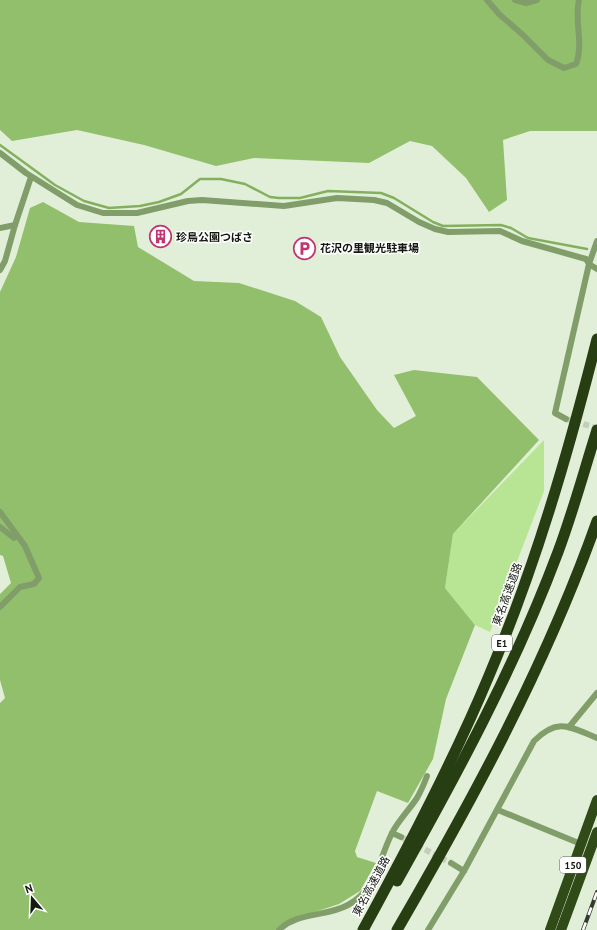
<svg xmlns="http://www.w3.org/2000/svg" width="597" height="930" viewBox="0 0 597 930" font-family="'PT Sans','Noto Sans JP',sans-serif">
<rect width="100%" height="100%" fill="#e2efd8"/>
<path fill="#b8e593" d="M 544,440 L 544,491 L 490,632 L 475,625 L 445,588 L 453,534 Z"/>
<g fill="#92bf6c">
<path d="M 0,0 L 597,0 L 597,131 L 530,131 L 503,140 L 507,200 L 489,212 L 466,178 L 432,146 L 410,141 L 369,163 L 254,158 L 216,166 L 144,145 L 77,130 L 12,141 L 0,130 Z"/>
<path d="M 43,202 L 79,222 L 134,226 L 138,247 L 194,281 L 239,283 L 295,301 L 321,317 L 340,357 L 377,410 L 394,428 L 416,416 L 394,375 L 414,370 L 477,377 L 539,440 L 453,534 L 445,588 L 475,625 L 446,699 L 433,759 L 408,803 L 377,791 L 355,851 L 357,857 L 376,863 L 360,891 L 339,904 L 291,920 L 276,930 L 0,930 L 0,703 L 5,698 L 0,680 L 0,594 L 11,583 L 3,556 L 0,555 L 0,292 L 16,257 L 30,208 Z"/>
</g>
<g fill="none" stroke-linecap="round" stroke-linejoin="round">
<path stroke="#83b05e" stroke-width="2.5" d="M 0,145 L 55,185 L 84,201 L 109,208 L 140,206 L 159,202 L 181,194 L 200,179 L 221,179 L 245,184 L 270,197 L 279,198 L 300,198 L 328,191 L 381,193 L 394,198 L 433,222 L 443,226 L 501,225 L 511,228 L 528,238 L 587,249"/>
<g stroke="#c3cfba" stroke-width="6" stroke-dasharray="6 3" stroke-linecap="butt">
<path d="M 566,419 L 597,428"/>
<path d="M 401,837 L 451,863"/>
</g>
<g stroke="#819e6a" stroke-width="6">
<path d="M 487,0 L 499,14 L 523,35 L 548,60 L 564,68 L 576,64 C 584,44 574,21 579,0"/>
<path d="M 515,0 L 526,3 L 537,0"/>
<path d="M 0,153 L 26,173 L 77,205 L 103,213 L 137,213 L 188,201 L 202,200 L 284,206 L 337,198 L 374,200 L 387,203 L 419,222 L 435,229 L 448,232 L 500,231 L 522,241 L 586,259 L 589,264 L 555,413 L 566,419"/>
<path d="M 0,228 L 15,225 L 31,177"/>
<path d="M 597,241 L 589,264 L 597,269"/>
<path d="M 0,270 L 5,261 L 15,225"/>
<path d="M 0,512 L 25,546 L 39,578 L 34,584 L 20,587 L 0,607"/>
<path d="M 0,527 L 14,538"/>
<path d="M 569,727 L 597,693"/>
<path d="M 498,810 L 581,844"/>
<path d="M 392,833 L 401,837"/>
<path d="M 451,863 L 464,871"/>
<path d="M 279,930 C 297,912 326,917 348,905 C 377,889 378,861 392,833 C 398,821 409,810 417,798 C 421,791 424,784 427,776"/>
<path d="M 428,930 L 464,871 L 534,741 C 558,717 570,727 597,738"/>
</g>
<g stroke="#304a18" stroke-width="10">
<path d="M 550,930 L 597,800"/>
<path d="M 561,930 L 597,832"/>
</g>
<g stroke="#273d12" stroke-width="11">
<path d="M 397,881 C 457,774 515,667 558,552 C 573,512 584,471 597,430"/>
<path d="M 363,930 C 408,848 452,764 488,678 C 535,568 568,454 597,339"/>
<path d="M 397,930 C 473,799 546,665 597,521"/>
</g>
<defs>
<path id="rail" d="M 583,930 L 597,892"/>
</defs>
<use href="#rail" stroke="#343a30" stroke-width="4"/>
<use href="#rail" stroke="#fff" stroke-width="2.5" stroke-dasharray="8" stroke-linecap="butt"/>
</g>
<defs>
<symbol id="building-ring" viewBox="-11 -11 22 22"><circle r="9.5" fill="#fff" stroke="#bf3671" stroke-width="1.5"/><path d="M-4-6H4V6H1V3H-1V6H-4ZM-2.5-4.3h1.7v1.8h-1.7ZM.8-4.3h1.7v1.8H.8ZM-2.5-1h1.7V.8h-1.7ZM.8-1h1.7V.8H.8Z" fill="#bf3671"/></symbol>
<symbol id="parking-ring" viewBox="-11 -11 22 22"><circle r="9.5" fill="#fff" stroke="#bf3671" stroke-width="1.5"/><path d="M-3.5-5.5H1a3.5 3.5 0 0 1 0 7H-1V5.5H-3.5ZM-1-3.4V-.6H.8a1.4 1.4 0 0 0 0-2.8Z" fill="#bf3671"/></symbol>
</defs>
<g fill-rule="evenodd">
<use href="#building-ring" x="148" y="224" width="25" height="25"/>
<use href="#parking-ring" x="292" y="236" width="25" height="25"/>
</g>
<g text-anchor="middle" stroke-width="3" stroke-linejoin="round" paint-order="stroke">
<g fill="#fff" stroke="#5a5d58" stroke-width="1">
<rect x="492" y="635" width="20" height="16" rx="3"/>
<rect x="560" y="857" width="26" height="16" rx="3"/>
</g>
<g font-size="10" font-weight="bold" fill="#131810">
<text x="502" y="647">E1</text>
<text x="573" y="869">150</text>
</g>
<g font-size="11" font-weight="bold" fill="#131810" stroke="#fff" text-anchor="start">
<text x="176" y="241">珍鳥公園つばさ</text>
<text x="320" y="252">花沢の里観光駐車場</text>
</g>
<g font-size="11" fill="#131810" stroke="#fff">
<text transform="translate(507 594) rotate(-70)" y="4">東名高速道路</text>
<text transform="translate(371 886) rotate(-62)" y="4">東名高速道路</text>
</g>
</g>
<g transform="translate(32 898) rotate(341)" stroke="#ffffff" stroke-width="3" paint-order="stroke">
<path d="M0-3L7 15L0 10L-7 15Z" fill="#131810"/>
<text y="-6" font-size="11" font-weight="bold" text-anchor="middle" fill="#131810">N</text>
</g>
</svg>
